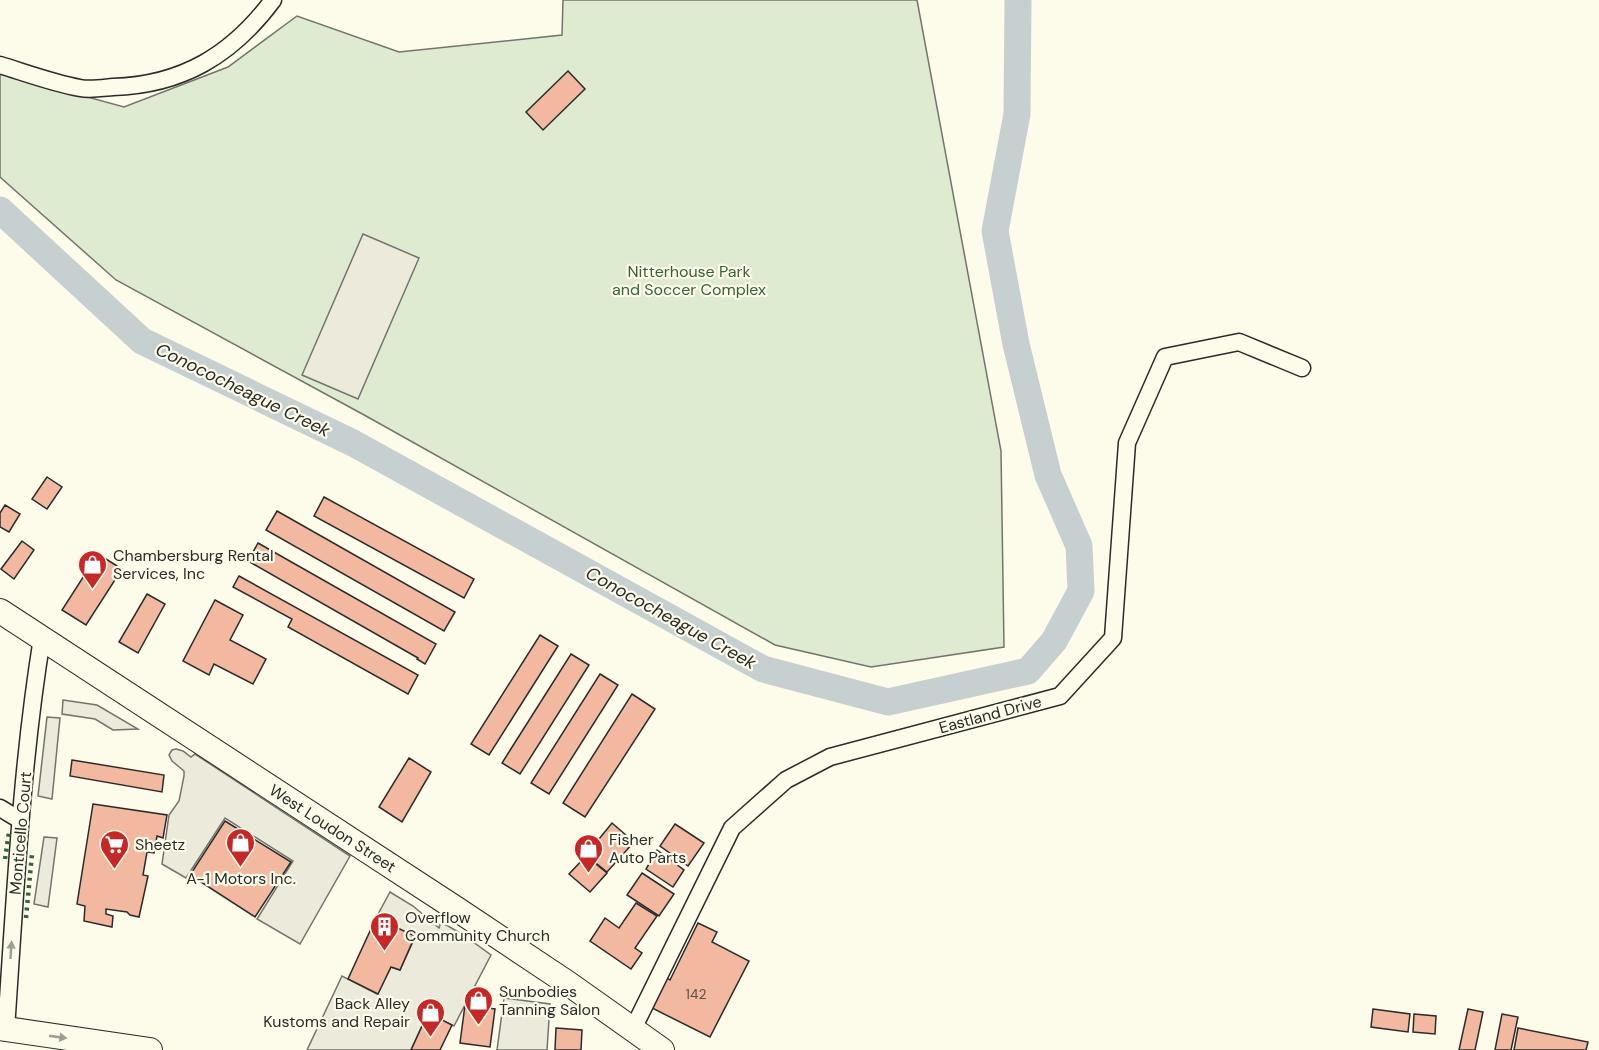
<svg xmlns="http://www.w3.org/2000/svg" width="1599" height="1050" viewBox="0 0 1599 1050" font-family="'DM Sans',sans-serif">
<rect width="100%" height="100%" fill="#fdfbea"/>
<path fill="#deebd1" stroke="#74746e" stroke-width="1.5" d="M 563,0 L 917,0 L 1001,451 L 1004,647 L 871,667 L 775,645 L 366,416 L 116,280 L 0,177 L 0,73 L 124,107 L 228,67 L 297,16 L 399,52 L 562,35 Z"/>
<g fill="#eceadb" stroke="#74746e" stroke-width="1.5">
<path d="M 363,234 L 419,258 L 358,399 L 302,375 Z"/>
<path d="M 63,700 L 97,705 L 138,729 L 113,730 L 95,719 L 62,714 Z"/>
<path d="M 47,717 L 60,718 L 52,799 L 38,796 Z"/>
<path d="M 176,749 L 183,751 L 191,757 L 195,754 L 350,856 L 300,944 L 257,919 L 293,861 L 225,818 L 186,878 L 162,864 L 169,815 L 179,801 L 184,776 L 184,771 L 172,761 L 169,755 L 172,750 Z"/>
<path d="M 44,837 L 57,838 L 48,907 L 34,904 Z"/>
<path d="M 390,892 L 413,906 L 439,928 L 441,922 L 462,934 L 491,955 L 454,1026 L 428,1013 L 411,1050 L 307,1050 L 342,976 L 377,994 L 391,967 L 400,970 L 415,937 L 376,918 Z"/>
<path d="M 504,998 L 550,1004 L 547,1050 L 497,1050 Z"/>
</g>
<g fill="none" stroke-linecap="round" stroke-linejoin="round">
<path stroke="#c7d0d0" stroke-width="27" d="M 0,210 L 142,341 L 353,443 L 763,669 L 888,702 L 1028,671 L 1054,641 L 1081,591 L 1079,546 L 1048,475 L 1016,344 L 995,231 L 1017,114 L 1018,0"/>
</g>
<g fill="#f2b8a0" stroke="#2b2b2b" stroke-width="1.5">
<path d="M 568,71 L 585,89 L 543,130 L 526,112 Z"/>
<path d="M 47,477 L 62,487 L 47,509 L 32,499 Z"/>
<path d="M 324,497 L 474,579 L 464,598 L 314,516 Z"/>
<path d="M 5,505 L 20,514 L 9,532 L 0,527 L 0,513 Z"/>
<path d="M 277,511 L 455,612 L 444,631 L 266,530 Z"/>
<path d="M 22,541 L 34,550 L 14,579 L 1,569 Z"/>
<path d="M 258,543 L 436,644 L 425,664 L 417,659 L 418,658 L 248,561 Z"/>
<path d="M 98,554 L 122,569 L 86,625 L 62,610 Z"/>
<path d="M 239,576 L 418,675 L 408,694 L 288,627 L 292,619 L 233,587 Z"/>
<path d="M 147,594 L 165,604 L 138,653 L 119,642 Z"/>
<path d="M 215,600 L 243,615 L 230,640 L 266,659 L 253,684 L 214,664 L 209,675 L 183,661 Z"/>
<path d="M 540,635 L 558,646 L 489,755 L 471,744 Z"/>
<path d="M 571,654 L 589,665 L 520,774 L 502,763 Z"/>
<path d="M 600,674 L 618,685 L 549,794 L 531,783 Z"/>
<path d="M 632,694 L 655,709 L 585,817 L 563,803 Z"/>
<path d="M 409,758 L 431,772 L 402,822 L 379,807 Z"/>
<path d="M 72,760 L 164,775 L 162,792 L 70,776 Z"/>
<path d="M 93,804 L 167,815 L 163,838 L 157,836 L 154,853 L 147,852 L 143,875 L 148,876 L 139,917 L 130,915 L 127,912 L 106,909 L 106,914 L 113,916 L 112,927 L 84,921 L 85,906 L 77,904 Z"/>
<path d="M 225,821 L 291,862 L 255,917 L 190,875 Z"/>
<path d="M 612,823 L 634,842 L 607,872 L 586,855 Z"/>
<path d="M 675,824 L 704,843 L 688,866 L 660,846 Z"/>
<path d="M 657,850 L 684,870 L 673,887 L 646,869 Z"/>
<path d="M 586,856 L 607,873 L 590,892 L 569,874 Z"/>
<path d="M 642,873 L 674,894 L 659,916 L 627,895 Z"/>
<path d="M 636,903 L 657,916 L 635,948 L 642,953 L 631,969 L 590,941 L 605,918 L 619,928 Z"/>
<path d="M 376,918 L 415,936 L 400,970 L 391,967 L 378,994 L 348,979 Z"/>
<path d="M 698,923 L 717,932 L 712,942 L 749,961 L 710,1037 L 652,1008 L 667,978 L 670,980 Z"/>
<path d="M 465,1005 L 495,1009 L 490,1047 L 460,1043 Z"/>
<path d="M 1373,1009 L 1410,1014 L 1408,1032 L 1371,1027 Z"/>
<path d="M 1468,1009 L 1483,1012 L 1475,1050 L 1459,1050 Z"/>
<path d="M 428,1013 L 452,1025 L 440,1050 L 411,1050 Z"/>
<path d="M 1414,1014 L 1436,1016 L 1435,1034 L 1413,1032 Z"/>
<path d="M 1502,1014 L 1518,1017 L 1511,1050 L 1495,1050 Z"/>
<path d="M 556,1028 L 582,1030 L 581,1050 L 555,1050 Z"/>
<path d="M 1518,1028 L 1588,1042 L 1586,1050 L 1514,1050 Z"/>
</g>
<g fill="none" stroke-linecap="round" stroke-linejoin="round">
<defs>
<g id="minor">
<path d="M 0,65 C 26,73 53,83 80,88 C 90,90 102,88 113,87 C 182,85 232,55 273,0"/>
<path d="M 0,808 L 20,820"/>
<path d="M 6,1029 C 15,899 21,767 42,638"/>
<path d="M 633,1029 L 732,828 L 786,780 L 830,757 L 1060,696 L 1113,638 L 1127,443 L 1165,357 L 1239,342 L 1302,368"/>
</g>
<g id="highway">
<path d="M 0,611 L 455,908 L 569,984 L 662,1050"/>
<path d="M 0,1028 L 150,1050"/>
</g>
</defs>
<use href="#minor" stroke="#2b2b2b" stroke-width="19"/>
<use href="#highway" stroke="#2b2b2b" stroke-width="26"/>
<use href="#minor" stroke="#fdfbea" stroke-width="16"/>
<use href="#highway" stroke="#fdfbea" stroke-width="24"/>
<g stroke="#34623c" stroke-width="4.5" stroke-dasharray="3 4.5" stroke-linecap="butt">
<path d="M 5,859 L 9,832"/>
<path d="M 26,918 L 32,854"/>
</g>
</g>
<defs><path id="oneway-solid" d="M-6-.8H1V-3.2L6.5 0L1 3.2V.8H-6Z" transform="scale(1.5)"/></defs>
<g fill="#9e9d94">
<use href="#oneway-solid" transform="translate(11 950) rotate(-86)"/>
<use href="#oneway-solid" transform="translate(58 1037) rotate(8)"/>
</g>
<defs>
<symbol id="shop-pin" viewBox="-11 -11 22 30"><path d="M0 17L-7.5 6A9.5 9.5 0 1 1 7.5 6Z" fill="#c62828" stroke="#fdfbea"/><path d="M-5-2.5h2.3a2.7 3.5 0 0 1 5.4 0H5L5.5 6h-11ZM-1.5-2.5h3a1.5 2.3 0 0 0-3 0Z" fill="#fff"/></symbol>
<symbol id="supermarket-pin" viewBox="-11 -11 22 30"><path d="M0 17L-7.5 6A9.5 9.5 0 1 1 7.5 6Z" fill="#c62828" stroke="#fdfbea"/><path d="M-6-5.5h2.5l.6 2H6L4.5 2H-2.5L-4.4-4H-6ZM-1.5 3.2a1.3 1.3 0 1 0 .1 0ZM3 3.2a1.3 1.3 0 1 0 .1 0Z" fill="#fff"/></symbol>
<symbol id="building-pin" viewBox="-11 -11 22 30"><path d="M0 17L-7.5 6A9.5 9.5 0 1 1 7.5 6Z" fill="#c62828" stroke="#fdfbea"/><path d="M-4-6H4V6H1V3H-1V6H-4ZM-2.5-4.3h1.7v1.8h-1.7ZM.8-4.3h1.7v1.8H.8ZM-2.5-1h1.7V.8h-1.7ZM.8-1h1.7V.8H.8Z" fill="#fff"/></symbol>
</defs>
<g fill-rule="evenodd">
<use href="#shop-pin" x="76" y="548" width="33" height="45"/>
<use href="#shop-pin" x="224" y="826" width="33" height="45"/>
<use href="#supermarket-pin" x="98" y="828" width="33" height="45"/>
<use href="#shop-pin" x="572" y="832" width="33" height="45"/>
<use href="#building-pin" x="368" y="910" width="33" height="45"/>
<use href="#shop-pin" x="462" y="984" width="33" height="45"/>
<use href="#shop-pin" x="414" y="996" width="33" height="45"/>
</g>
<g text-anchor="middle" stroke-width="4.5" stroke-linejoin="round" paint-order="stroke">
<g font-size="14" fill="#5d4e48">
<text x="696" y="999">142</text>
</g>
<g font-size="16" fill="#34623c" stroke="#fdfbea">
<text x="689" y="277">Nitterhouse Park<tspan x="689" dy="18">and Soccer Complex</tspan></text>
</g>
<g font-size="16" fill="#2b2b2b" stroke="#fdfbea" text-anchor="start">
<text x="113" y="561">Chambersburg Rental<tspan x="113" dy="18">Services, Inc</tspan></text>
<text x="609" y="845">Fisher<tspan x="609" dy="18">Auto Parts</tspan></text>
<text x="135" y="850">Sheetz</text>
<text x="241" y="884" text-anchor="middle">A-1 Motors Inc.</text>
<text x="405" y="923">Overflow<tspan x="405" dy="18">Community Church</tspan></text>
<text x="499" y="997">Sunbodies<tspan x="499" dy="18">Tanning Salon</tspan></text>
<text x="410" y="1009" text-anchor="end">Back Alley<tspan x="410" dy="18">Kustoms and Repair</tspan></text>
</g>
<g font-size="16" fill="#2b2b2b" stroke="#fdfbea">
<text transform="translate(990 714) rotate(-15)" y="6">Eastland Drive</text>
<text transform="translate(333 828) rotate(33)" y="6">West Loudon Street</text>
<text transform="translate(20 833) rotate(-85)" y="6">Monticello Court</text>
</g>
<g font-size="18" font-style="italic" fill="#2b2b2b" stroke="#fdfbea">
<text transform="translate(243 390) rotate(26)" y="6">Conococheague Creek</text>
<text transform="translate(671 618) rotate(29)" y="6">Conococheague Creek</text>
</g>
</g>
</svg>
